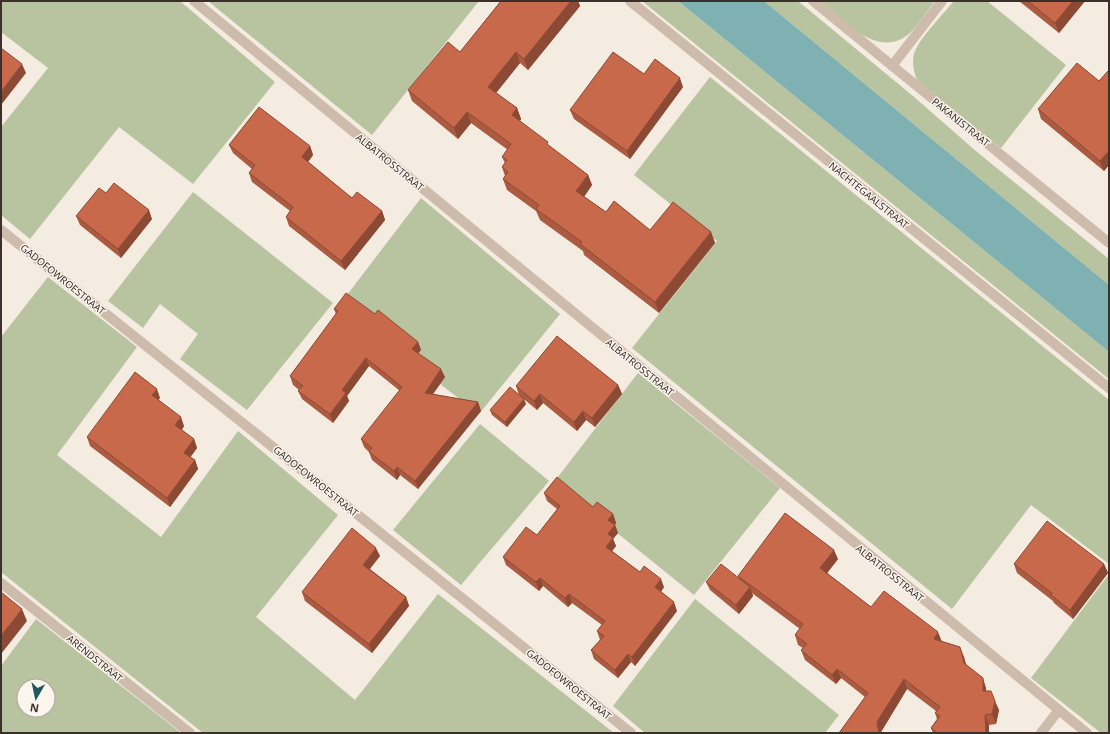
<svg xmlns="http://www.w3.org/2000/svg" width="1110" height="734" viewBox="0 0 1110 734" font-family="'Noto Sans',sans-serif">
<rect width="100%" height="100%" fill="#f4ebe1"/>
<g fill="#b8c4a0" fill-rule="evenodd">
<path d="M 1,1 L 180,1 L 275,82 L 193,184 L 119,127 L 30,239 L 1,215 L 1,127 L 48,68 L 1,32 Z"/>
<path d="M 208,1 L 479,1 L 372,135 Z"/>
<path d="M 642,1 L 678,1 L 1109,352 L 1109,379 Z"/>
<path d="M 764,1 L 798,1 L 913,96 L 977,152 L 1109,259 L 1109,285 Z"/>
<path d="M 820,1 L 935,1 C 927,11 919,24 910,33 C 879,61 843,20 820,1 Z"/>
<path d="M 954,1 L 987,1 L 1066,65 L 1001,148 L 917,80 C 913,71 911,58 916,49 C 922,36 944,13 954,1 Z"/>
<path d="M 710,77 L 1109,400 L 1109,564 L 1031,505 L 952,609 L 632,348 L 717,241 L 634,175 Z"/>
<path d="M 193,192 L 333,303 L 247,410 L 180,359 L 198,334 L 160,304 L 143,328 L 108,301 Z"/>
<path d="M 421,198 L 560,314 L 479,414 L 409,360 L 347,295 Z"/>
<path d="M 48,277 L 137,347 L 57,455 L 161,537 L 238,431 L 338,515 L 256,617 L 355,700 L 438,594 L 614,733 L 203,733 L 1,572 L 1,337 Z"/>
<path d="M 638,373 L 780,488 L 694,595 L 554,482 Z"/>
<path d="M 480,424 L 549,481 L 461,585 L 393,530 Z"/>
<path d="M 1109,574 L 1109,733 L 1101,733 L 1031,678 Z"/>
<path d="M 695,599 L 839,715 L 825,733 L 645,733 L 613,706 Z"/>
<path d="M 36,619 L 181,733 L 1,733 L 1,666 ZM 24,686 L 48,686 L 48,710 L 24,710 Z"/>
</g>
<path fill="#7fb0b2" d="M 678,1 L 764,1 L 1109,285 L 1109,352 Z"/>
<g fill="none" stroke-linecap="round" stroke-linejoin="round">
<g stroke="#cdbbac" stroke-width="10">
<path d="M 194,1 L 1087,733"/>
<path d="M 630,1 L 1109,388"/>
<path d="M 813,1 L 1109,243"/>
<path d="M 892,66 L 942,1"/>
<path d="M 1,230 L 631,733"/>
<path d="M 1,583 L 190,733"/>
<path d="M 1041,733 L 1058,711"/>
</g>
</g>
<g fill="#ac5a40">
<path d="M 501,1 L 578,1 L 580,6 L 528,70 L 520,63 L 496,93 L 517,108 L 521,119 L 520,121 L 550,147 L 588,175 L 592,185 L 584,197 L 606,212 L 650,230 L 711,232 L 715,243 L 659,313 L 584,255 L 583,251 L 540,220 L 536,211 L 507,190 L 503,179 L 505,176 L 502,167 L 505,163 L 502,157 L 508,150 L 471,123 L 458,139 L 412,101 L 408,90 L 460,52 Z"/>
<path d="M 1019,1 L 1085,1 L 1059,33 Z"/>
<path d="M 1109,70 L 1109,165 L 1104,171 L 1041,119 L 1038,109 L 1099,81 Z"/>
<path d="M 644,74 L 683,87 L 630,159 L 574,119 L 570,110 Z"/>
<path d="M 229,145 L 310,146 L 313,155 L 308,162 L 352,198 L 382,211 L 385,220 L 345,270 L 289,226 L 286,217 L 290,211 L 252,182 L 249,173 L 252,169 L 233,153 Z"/>
<path d="M 106,193 L 152,219 L 121,258 L 80,225 L 76,216 Z"/>
<path d="M 334,309 L 375,314 L 418,342 L 421,350 L 418,353 L 445,377 L 433,394 L 478,402 L 481,411 L 418,489 L 400,475 L 397,480 L 372,460 L 369,452 L 364,447 L 361,439 L 400,391 L 369,366 L 347,396 L 349,401 L 333,423 L 302,399 L 298,391 L 299,390 L 293,385 L 290,376 L 336,314 Z"/>
<path d="M 618,385 L 622,394 L 595,427 L 586,420 L 577,431 L 543,403 L 537,410 L 519,395 L 516,386 Z"/>
<path d="M 160,398 L 158,400 L 184,426 L 182,430 L 194,439 L 197,448 L 190,457 L 195,460 L 198,469 L 170,507 L 90,446 L 87,437 Z"/>
<path d="M 526,404 L 507,427 L 492,415 L 490,410 Z"/>
<path d="M 544,493 L 593,507 L 613,514 L 616,523 L 615,525 L 618,533 L 613,539 L 616,546 L 612,551 L 640,572 L 664,587 L 661,592 L 677,611 L 635,666 L 631,662 L 618,678 L 594,659 L 591,650 L 600,640 L 597,631 L 602,625 L 572,603 L 568,607 L 543,586 L 539,591 L 506,565 L 503,557 L 537,535 L 557,509 L 547,501 Z"/>
<path d="M 380,556 L 370,569 L 406,597 L 409,606 L 372,653 L 305,601 L 302,592 Z"/>
<path d="M 838,559 L 827,573 L 871,607 L 942,641 L 964,657 L 966,664 L 986,688 L 986,691 L 999,710 L 996,724 L 989,725 L 989,733 L 933,733 L 931,728 L 937,719 L 935,713 L 936,711 L 907,689 L 881,732 L 881,733 L 839,733 L 865,697 L 841,678 L 836,684 L 805,660 L 801,650 L 803,648 L 798,645 L 795,635 L 800,629 L 752,593 L 753,596 L 739,614 L 710,590 L 706,582 L 739,579 L 738,576 Z"/>
<path d="M 1014,564 L 1104,564 L 1108,573 L 1073,619 L 1054,603 L 1053,601 L 1017,573 Z"/>
</g>
<g fill="#8c4a34">
<path d="M 571,1 L 578,1 L 580,6 L 528,70 L 524,59 Z"/>
<path d="M 1073,1 L 1085,1 L 1059,33 L 1055,23 Z"/>
<path d="M 516,52 L 520,63 L 492,98 L 488,87 Z"/>
<path d="M 22,64 L 26,73 L 1,105 L 1,92 Z"/>
<path d="M 680,78 L 683,87 L 630,159 L 627,151 Z"/>
<path d="M 517,108 L 521,119 L 516,126 L 512,115 Z"/>
<path d="M 467,112 L 471,123 L 458,139 L 454,128 Z"/>
<path d="M 310,146 L 313,155 L 305,166 L 302,157 Z"/>
<path d="M 1109,151 L 1109,165 L 1104,171 L 1100,161 Z"/>
<path d="M 588,175 L 592,185 L 580,202 L 576,191 Z"/>
<path d="M 149,210 L 152,219 L 121,258 L 118,249 Z"/>
<path d="M 382,211 L 385,220 L 345,270 L 341,261 Z"/>
<path d="M 711,232 L 715,243 L 659,313 L 655,302 Z"/>
<path d="M 418,342 L 421,350 L 415,357 L 412,349 Z"/>
<path d="M 366,358 L 369,366 L 347,396 L 349,401 L 333,423 L 330,414 L 342,390 Z"/>
<path d="M 441,369 L 445,377 L 428,401 L 425,393 Z"/>
<path d="M 618,385 L 622,394 L 595,427 L 592,418 Z"/>
<path d="M 157,389 L 160,398 L 155,404 L 152,395 Z"/>
<path d="M 540,394 L 543,403 L 537,410 L 534,401 Z"/>
<path d="M 524,399 L 526,404 L 507,427 L 505,422 Z"/>
<path d="M 478,402 L 481,411 L 418,489 L 415,481 Z"/>
<path d="M 583,411 L 586,420 L 577,431 L 574,422 Z"/>
<path d="M 181,417 L 184,426 L 178,434 L 175,425 Z"/>
<path d="M 194,439 L 197,448 L 187,462 L 184,453 Z"/>
<path d="M 195,460 L 198,469 L 170,507 L 167,498 Z"/>
<path d="M 397,467 L 400,475 L 397,480 L 394,471 Z"/>
<path d="M 613,514 L 616,523 L 612,528 L 608,520 Z"/>
<path d="M 615,525 L 618,533 L 613,539 L 616,546 L 609,555 L 606,547 L 608,534 Z"/>
<path d="M 376,548 L 380,556 L 366,573 L 363,565 Z"/>
<path d="M 834,550 L 838,559 L 824,577 L 820,568 Z"/>
<path d="M 1104,564 L 1108,573 L 1073,619 L 1070,610 Z"/>
<path d="M 540,578 L 543,586 L 539,591 L 536,582 Z"/>
<path d="M 661,579 L 664,587 L 658,596 L 655,587 Z"/>
<path d="M 750,587 L 753,596 L 739,614 L 736,605 Z"/>
<path d="M 569,594 L 572,603 L 568,607 L 565,598 Z"/>
<path d="M 406,597 L 409,606 L 372,653 L 369,644 Z"/>
<path d="M 674,602 L 677,611 L 635,666 L 632,657 Z"/>
<path d="M 22,609 L 27,621 L 1,654 L 1,636 Z"/>
<path d="M 938,632 L 942,642 L 934,639 Z"/>
<path d="M 960,647 L 964,657 L 968,673 L 964,663 Z"/>
<path d="M 628,654 L 631,662 L 618,678 L 615,670 Z"/>
<path d="M 837,669 L 841,678 L 836,684 L 832,675 Z"/>
<path d="M 983,678 L 986,688 L 987,701 L 983,691 Z"/>
<path d="M 904,679 L 907,689 L 881,732 L 881,733 L 879,733 L 877,722 Z"/>
<path d="M 995,701 L 999,710 L 996,724 L 992,714 Z"/>
<path d="M 985,715 L 989,725 L 989,733 L 986,733 Z"/>
</g>
<g fill="#c8694b" stroke="#8c4a34">
<path d="M 501,1 L 571,1 L 524,59 L 516,52 L 488,87 L 517,108 L 512,115 L 548,142 L 547,144 L 588,175 L 576,191 L 606,212 L 614,201 L 650,230 L 673,202 L 711,232 L 655,302 L 580,244 L 582,242 L 536,209 L 539,205 L 503,179 L 508,172 L 502,167 L 507,160 L 502,157 L 511,144 L 467,112 L 454,128 L 408,90 L 448,42 L 460,52 Z"/>
<path d="M 1028,1 L 1073,1 L 1055,23 Z"/>
<path d="M 1,48 L 22,64 L 1,92 Z"/>
<path d="M 613,52 L 644,74 L 655,59 L 680,78 L 627,151 L 570,110 Z"/>
<path d="M 1077,63 L 1099,81 L 1109,70 L 1109,151 L 1100,161 L 1038,109 Z"/>
<path d="M 259,107 L 310,146 L 302,157 L 352,198 L 357,192 L 382,211 L 341,261 L 286,217 L 293,207 L 249,173 L 255,165 L 229,145 Z"/>
<path d="M 114,183 L 149,210 L 118,249 L 76,216 L 99,188 L 106,193 Z"/>
<path d="M 346,293 L 375,314 L 378,310 L 418,342 L 412,349 L 441,369 L 425,393 L 478,402 L 415,481 L 397,467 L 394,471 L 369,452 L 372,448 L 361,439 L 402,387 L 366,358 L 342,390 L 346,393 L 330,414 L 298,391 L 303,386 L 290,376 L 338,311 L 334,309 Z"/>
<path d="M 557,336 L 618,385 L 592,418 L 583,411 L 574,422 L 540,394 L 534,401 L 516,386 Z"/>
<path d="M 135,372 L 157,389 L 152,395 L 181,417 L 175,425 L 194,439 L 184,453 L 195,460 L 167,498 L 87,437 Z"/>
<path d="M 510,387 L 524,399 L 505,422 L 490,410 Z"/>
<path d="M 557,477 L 593,507 L 597,502 L 613,514 L 608,520 L 615,525 L 608,534 L 613,538 L 606,547 L 640,572 L 644,566 L 661,579 L 655,587 L 674,602 L 632,657 L 628,654 L 615,670 L 591,650 L 604,636 L 597,631 L 605,621 L 569,594 L 565,598 L 540,578 L 536,582 L 503,557 L 526,527 L 537,535 L 560,506 L 544,493 Z"/>
<path d="M 785,513 L 834,550 L 820,568 L 871,607 L 884,591 L 938,632 L 934,639 L 960,647 L 964,663 L 983,678 L 983,691 L 991,691 L 995,701 L 992,714 L 985,715 L 986,733 L 937,733 L 931,728 L 940,716 L 935,713 L 940,707 L 904,679 L 877,722 L 879,733 L 839,733 L 868,693 L 837,669 L 832,675 L 801,650 L 807,644 L 795,635 L 803,624 L 738,576 Z"/>
<path d="M 1047,521 L 1104,564 L 1070,610 L 1051,595 L 1052,593 L 1014,564 Z"/>
<path d="M 352,528 L 376,548 L 363,565 L 406,597 L 369,644 L 302,592 Z"/>
<path d="M 721,564 L 750,587 L 736,605 L 706,582 Z"/>
<path d="M 1,592 L 22,609 L 1,636 Z"/>
</g>
<g text-anchor="middle" stroke-width="3" stroke-linejoin="round" paint-order="stroke">
<g font-size="10" fill="#3b302b" stroke="#fbf5ee">
<text transform="translate(961 122) rotate(39)" y="4">PAKANISTRAAT</text>
<text transform="translate(390 162) rotate(39)" y="4">ALBATROSSTRAAT</text>
<text transform="translate(869 195) rotate(39)" y="4">NACHTEGAALSTRAAT</text>
<text transform="translate(63 279) rotate(39)" y="4">GADOFOWROESTRAAT</text>
<text transform="translate(640 367) rotate(39)" y="4">ALBATROSSTRAAT</text>
<text transform="translate(316 481) rotate(39)" y="4">GADOFOWROESTRAAT</text>
<text transform="translate(890 573) rotate(39)" y="4">ALBATROSSTRAAT</text>
<text transform="translate(95 658) rotate(39)" y="4">ARENDSTRAAT</text>
<text transform="translate(569 684) rotate(39)" y="4">GADOFOWROESTRAAT</text>
</g>
</g>
<rect width="1110" height="734" fill="none" stroke="#3b302b" stroke-width="4"/>
<g transform="translate(36 698) rotate(189)"><circle r="19" fill="#fbf5ee" stroke="#aea6a0"/>
<path d="M0-3L7 15L0 10L-7 15Z" fill="#1f5a5e"/>
<text y="-6" font-size="11" font-weight="bold" text-anchor="middle" fill="#3b302b">N</text>
</g>
</svg>
